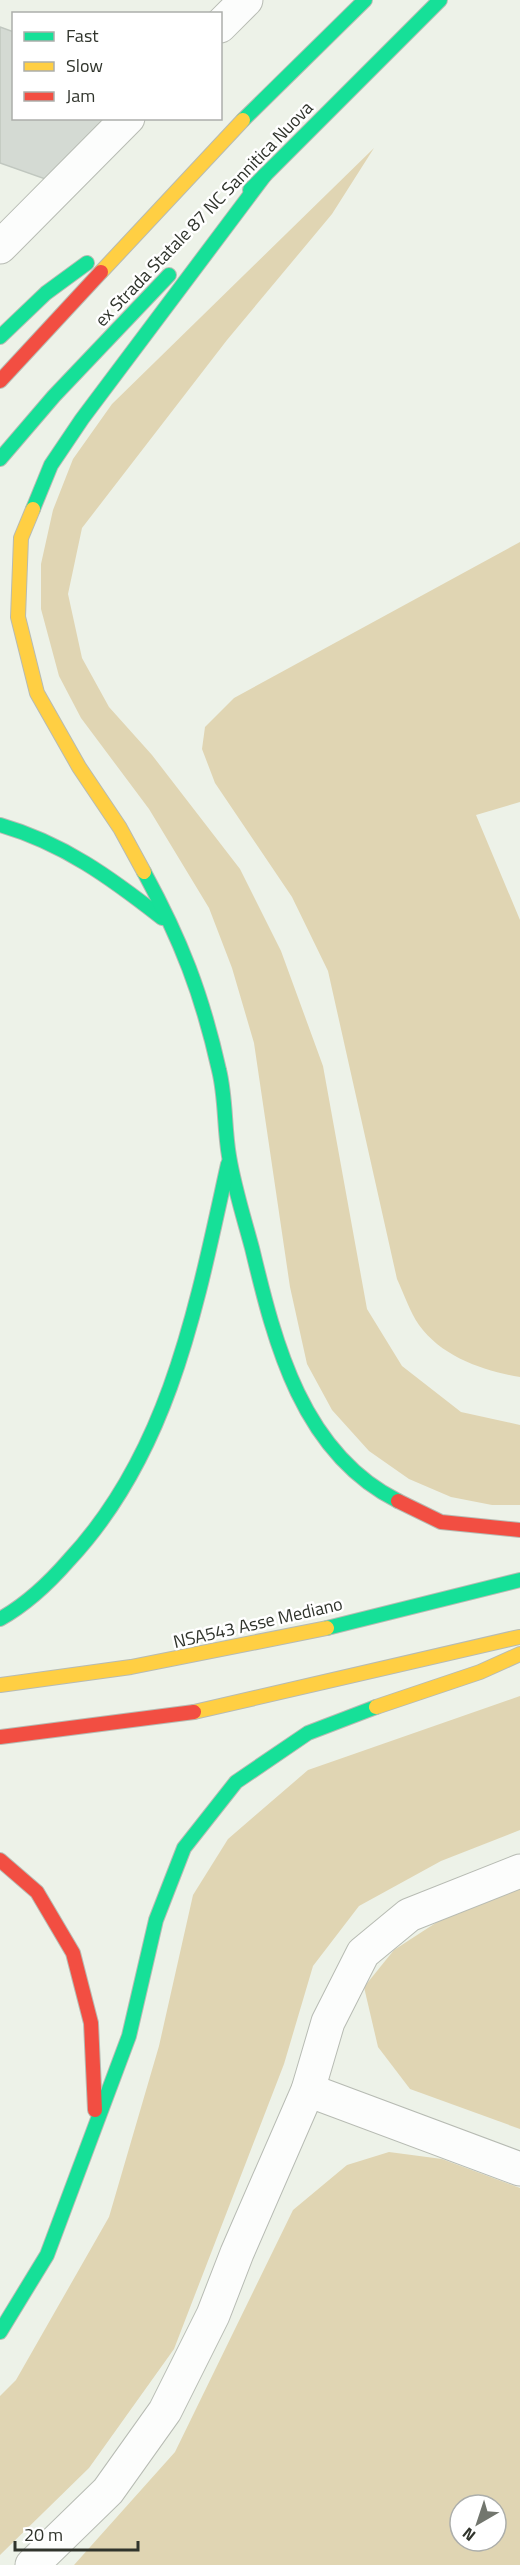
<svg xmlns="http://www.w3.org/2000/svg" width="520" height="2565" viewBox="0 0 520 2565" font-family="'Titillium Web',sans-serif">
<rect width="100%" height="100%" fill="#edf2e8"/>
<g fill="#e0d5b3" fill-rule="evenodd">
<path d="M 374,148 L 332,214 L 227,340 L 82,528 L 68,594 L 82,658 L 109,707 L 152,755 L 240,869 L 281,951 L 323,1066 L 367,1309 L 402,1366 L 461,1412 L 520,1425 L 520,1505 L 492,1505 L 451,1497 L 409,1479 L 369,1451 L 332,1410 L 307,1364 L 290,1287 L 254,1043 L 232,968 L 209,908 L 149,809 L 81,718 L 59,676 L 41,609 L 41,564 L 53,510 L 73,459 L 112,404 Z"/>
<path d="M 520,542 L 520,802 L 476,815 L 520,920 L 520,1377 C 484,1371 442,1357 419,1325 C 410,1312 404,1294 397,1279 L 328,971 L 292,897 L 215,783 L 202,749 L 205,727 L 234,698 Z"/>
<path d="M 520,1696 L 520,1830 L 441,1861 L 359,1906 L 313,1966 L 284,2064 L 174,2349 L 89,2468 L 0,2555 L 0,2396 L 16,2380 L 109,2217 L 159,2046 L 193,1895 L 228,1839 L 308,1770 Z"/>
<path d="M 520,1887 L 520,2129 L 410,2089 L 378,2047 L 364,1987 L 394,1950 L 451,1913 Z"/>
<path d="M 389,2152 L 442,2159 L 520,2188 L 520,2565 L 74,2565 L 175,2452 L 293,2210 L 347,2165 ZM 460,2505 L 496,2505 L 496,2541 L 460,2541 Z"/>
</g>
<path fill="#d4dad3" stroke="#c0c7bf" stroke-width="1.5" d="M 0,27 L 14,32 L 14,118 L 114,118 L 48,180 L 0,163 Z"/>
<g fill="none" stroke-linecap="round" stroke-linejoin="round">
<defs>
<g id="street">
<path d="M 220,26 L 246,0"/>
<path d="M 0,247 L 128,118"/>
<path d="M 308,2090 L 520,2169"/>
<path d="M 32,2565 L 108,2491 L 165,2411 L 213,2315 L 237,2253 L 308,2090 L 328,2022 L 363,1953 L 409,1915 L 520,1871"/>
</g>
<g id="fast">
<path d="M 243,120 L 365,0"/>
<path d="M 250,190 L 440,0"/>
<path d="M 0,337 L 46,293 L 87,263"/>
<path d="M 0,459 L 54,396 L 169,275"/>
<path d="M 33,509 L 51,465 L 82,419 L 265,175"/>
<path d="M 0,825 C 63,843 111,878 162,918"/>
<path d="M 144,872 C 181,940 202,994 219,1070 C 226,1098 224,1127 229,1156 C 234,1187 244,1218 252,1248 C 275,1344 302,1453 398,1501"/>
<path d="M 0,1619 C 27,1604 49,1583 69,1560 C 170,1452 197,1304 228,1164"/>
<path d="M 327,1628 L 520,1580"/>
<path d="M 0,2332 L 47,2255 L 129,2036 L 156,1920 L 184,1848 L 236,1782 L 308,1733 L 376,1707"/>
</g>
<g id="slow">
<path d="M 101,272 L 243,120"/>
<path d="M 33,509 L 21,538 L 18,617 L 37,693 L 79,767 L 120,828 L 144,872"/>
<path d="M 0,1685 L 131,1667 L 327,1628"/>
<path d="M 376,1707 L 480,1672 L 520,1654"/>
<path d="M 194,1712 L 519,1637"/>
</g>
<g id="jam">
<path d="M 0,381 L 101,272"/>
<path d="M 398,1501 L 441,1522 L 520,1530"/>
<path d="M 0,1737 L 194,1712"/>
<path d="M 0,1860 L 37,1892 L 73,1953 L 91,2023 L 95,2110"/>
</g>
</defs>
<use href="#street" stroke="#b7bbb3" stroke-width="35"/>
<use href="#fast" stroke="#b7bbb3" stroke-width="16"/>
<use href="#slow" stroke="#b7bbb3" stroke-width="16"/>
<use href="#jam" stroke="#b7bbb3" stroke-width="16"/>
<use href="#street" stroke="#fcfdfc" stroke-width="33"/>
<use href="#fast" stroke="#16e098" stroke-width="14"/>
<use href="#slow" stroke="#ffcf43" stroke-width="14"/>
<use href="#jam" stroke="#f24e42" stroke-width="14"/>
</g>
<g text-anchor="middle" stroke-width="5" stroke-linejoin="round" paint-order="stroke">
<g font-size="18" fill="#30342c" stroke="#fff">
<text transform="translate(204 214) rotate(-46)" y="6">ex Strada Statale 87 NC Sannitica Nuova</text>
<text transform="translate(258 1623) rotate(-13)" y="6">NSA543 Asse Mediano</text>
</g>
</g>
<rect x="12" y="12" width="210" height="108" fill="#ffffff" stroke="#acaeab" stroke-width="1.5"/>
<rect x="24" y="32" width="30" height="9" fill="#16e098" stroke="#acaeab" stroke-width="1.5"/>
<text x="66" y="42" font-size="18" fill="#30342c">Fast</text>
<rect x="24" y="62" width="30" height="9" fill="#ffcf43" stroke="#acaeab" stroke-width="1.5"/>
<text x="66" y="72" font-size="18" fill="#30342c">Slow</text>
<rect x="24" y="92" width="30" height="9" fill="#f24e42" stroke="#acaeab" stroke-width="1.5"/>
<text x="66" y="102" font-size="18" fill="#30342c">Jam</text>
<g transform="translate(478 2523) rotate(219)"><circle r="28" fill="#ffffff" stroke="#acaeab" stroke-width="1.5"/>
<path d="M0-4.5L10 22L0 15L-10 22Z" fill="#72766e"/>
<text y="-9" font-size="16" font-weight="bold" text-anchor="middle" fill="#30342c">N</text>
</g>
<path d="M15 2541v9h123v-9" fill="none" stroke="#30342c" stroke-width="3"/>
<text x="24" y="2541" font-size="18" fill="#30342c" stroke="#ffffff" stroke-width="4.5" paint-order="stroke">20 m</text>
</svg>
